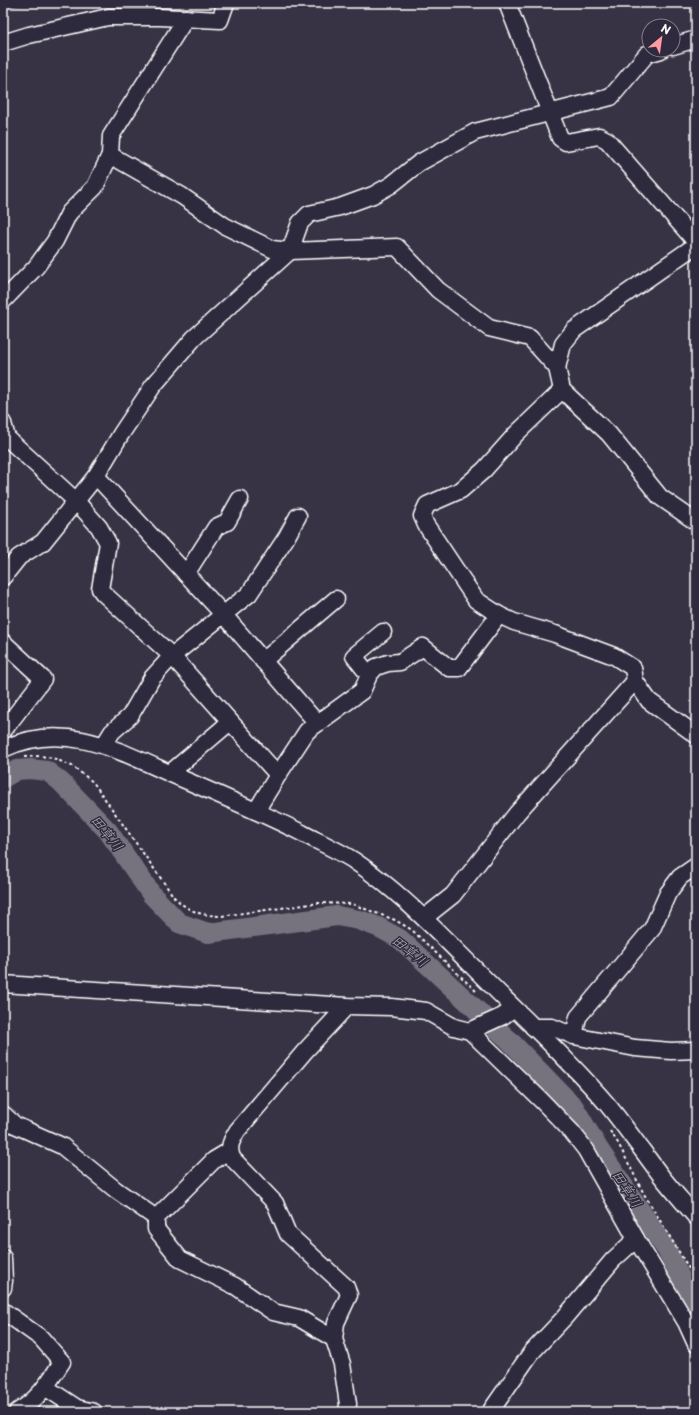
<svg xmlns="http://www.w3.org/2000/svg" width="699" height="1415" viewBox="0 0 699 1415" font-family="'Playpen Sans','Klee One',sans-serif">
<rect width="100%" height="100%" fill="#373345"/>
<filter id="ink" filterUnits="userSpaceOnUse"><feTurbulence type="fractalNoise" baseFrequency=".025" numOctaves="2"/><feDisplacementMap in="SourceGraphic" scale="8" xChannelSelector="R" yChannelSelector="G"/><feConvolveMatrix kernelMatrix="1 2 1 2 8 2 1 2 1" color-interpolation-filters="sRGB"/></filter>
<g filter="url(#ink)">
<path fill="#76737f" stroke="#adabb2" d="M 3,3 L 28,3 L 3,8 Z"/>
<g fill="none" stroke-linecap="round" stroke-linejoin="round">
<path stroke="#76737f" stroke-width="20" d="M 3,778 L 17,770 L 30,769 L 47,771 L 61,782 L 108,831 L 152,895 L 179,923 L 208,933 L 337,916 L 359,920 L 378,927 L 400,939 L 509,1040 L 574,1107 L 598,1148 L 667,1250 L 682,1281 L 696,1316"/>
<defs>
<g id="minor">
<path d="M 507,3 L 560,138 L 566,142 L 599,136 L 607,140 L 696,242"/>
<path d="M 3,43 L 29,35 L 108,17 L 160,17 L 220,20 L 226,3"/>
<path d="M 673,46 L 696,39"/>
<path d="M 110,155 L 182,196 L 225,226 L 272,249 L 290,251 L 397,247 L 438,290 L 489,328 L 530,338 L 557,368 L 562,390 L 609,434 L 660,497 L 696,522"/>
<path d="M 3,301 L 36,267 L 55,241 L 69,213 L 95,187 L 110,155 L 111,136 L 186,18"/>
<path d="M 557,368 L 563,344 L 574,330 L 696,245"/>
<path d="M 3,423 L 7,438 L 76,501 L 99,527 L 108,543 L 100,589 L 103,593 L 172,656 L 278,775"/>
<path d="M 96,476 L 223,614 L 317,723"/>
<path d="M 186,574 L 216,527 L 227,522 L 240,499"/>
<path d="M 3,577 L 19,557 L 43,542 L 76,501 L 96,476 L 121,434 L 153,386 L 194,338 L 290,251 L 300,223 L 309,214 L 340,207 L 373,195 L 391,185 L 419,163 L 475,132 L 611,97 L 647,54 L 661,50"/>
<path d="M 3,642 L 43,679 L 3,731"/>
<path d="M 263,661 L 336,599"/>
<path d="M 369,675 L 376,667 L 388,663 L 400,662 L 423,647 L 449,668 L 459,668 L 499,615"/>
<path d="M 635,681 L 649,701 L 696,735"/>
<path d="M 104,745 L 112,732 L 130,716 L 152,678 L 172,656 L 249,594 L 286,538 L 298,516"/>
<path d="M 3,749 C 65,719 121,752 178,777 C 220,795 262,813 302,833 C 319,842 337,850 353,860 C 398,890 436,930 474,968 C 518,1013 565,1055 606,1103 C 626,1127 643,1152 662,1177 C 673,1191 685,1204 696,1217"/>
<path d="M 170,773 L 230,722"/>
<path d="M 256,811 L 278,775 L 307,731 L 362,691 L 369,675 L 354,656 L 383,632"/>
<path d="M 424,918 L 453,895 L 517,813 L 635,681 L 633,668 L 614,656 L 555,634 L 514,622 L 499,615 L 476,600 L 426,525 L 422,516 L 427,505 L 461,490 L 484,470 L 516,434 L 562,390"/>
<path d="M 3,984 L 347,1006 L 391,1007 L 426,1011 L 454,1027 L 470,1031 L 541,1100 L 572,1132 L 586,1150 L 636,1239 L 686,1322 L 696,1344"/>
<path d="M 347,1006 L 305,1051 L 237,1131 C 231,1142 228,1146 232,1158 L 275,1203 L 288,1234 L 346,1287 L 349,1295 L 336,1323 L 334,1339 L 342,1364 L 348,1404 L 347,1412"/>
<path d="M 533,1027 L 552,1027 L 574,1036 L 635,1048 L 671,1051 L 696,1050"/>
<path d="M 470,1031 L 503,1016 L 514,1008"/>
<path d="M 574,1036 L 578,1017 L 652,929 L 668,893 L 680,877 L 696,866"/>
<path d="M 3,1114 L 15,1125 L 62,1146 L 116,1190 L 156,1218"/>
<path d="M 229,1151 L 214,1160 L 156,1218 L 156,1229 L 180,1259 L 235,1286 L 273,1312 L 299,1318 L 334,1339"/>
<path d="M 3,1258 L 4,1281 L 3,1288"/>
<path d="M 3,1311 L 41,1338 L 62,1362 C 48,1383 39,1399 17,1412"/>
<path d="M 45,1387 L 77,1408 L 94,1412"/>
<path d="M 490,1412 L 531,1353 L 564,1318 L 613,1260 L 636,1239"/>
</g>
</defs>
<use href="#minor" stroke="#fff" stroke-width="19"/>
<g stroke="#fff" stroke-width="2" stroke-dasharray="3 3" stroke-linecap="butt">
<path d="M 24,757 L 41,756 L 53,758 L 72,766 L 93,782 L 174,897 C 189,912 200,915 221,916 L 319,903 L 352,904 L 395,920 L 412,930 L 476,991"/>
<path d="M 610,1131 L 618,1143 L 644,1194 L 696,1280"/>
</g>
<use href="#minor" stroke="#2f2a3d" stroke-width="16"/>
</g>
</g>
<g text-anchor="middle" stroke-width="3" stroke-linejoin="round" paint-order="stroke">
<g font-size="14" font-style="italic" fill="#b4b2b9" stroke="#2f2a3d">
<text transform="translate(107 833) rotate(51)" y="5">田草川</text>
<text transform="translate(410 951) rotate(39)" y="5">田草川</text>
<text transform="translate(627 1189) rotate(57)" y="5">田草川</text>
</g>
</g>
<rect width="699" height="1415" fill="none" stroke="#2f2a3d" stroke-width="16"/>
<rect x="8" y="8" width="683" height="1399" fill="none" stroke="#fff" stroke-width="1.5" filter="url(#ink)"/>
<g transform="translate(661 38) rotate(29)"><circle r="19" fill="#2f2a3d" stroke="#827f8b"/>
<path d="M0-3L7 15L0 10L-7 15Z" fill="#ff9aa2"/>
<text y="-6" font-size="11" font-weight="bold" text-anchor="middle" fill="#ffffff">N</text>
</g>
</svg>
